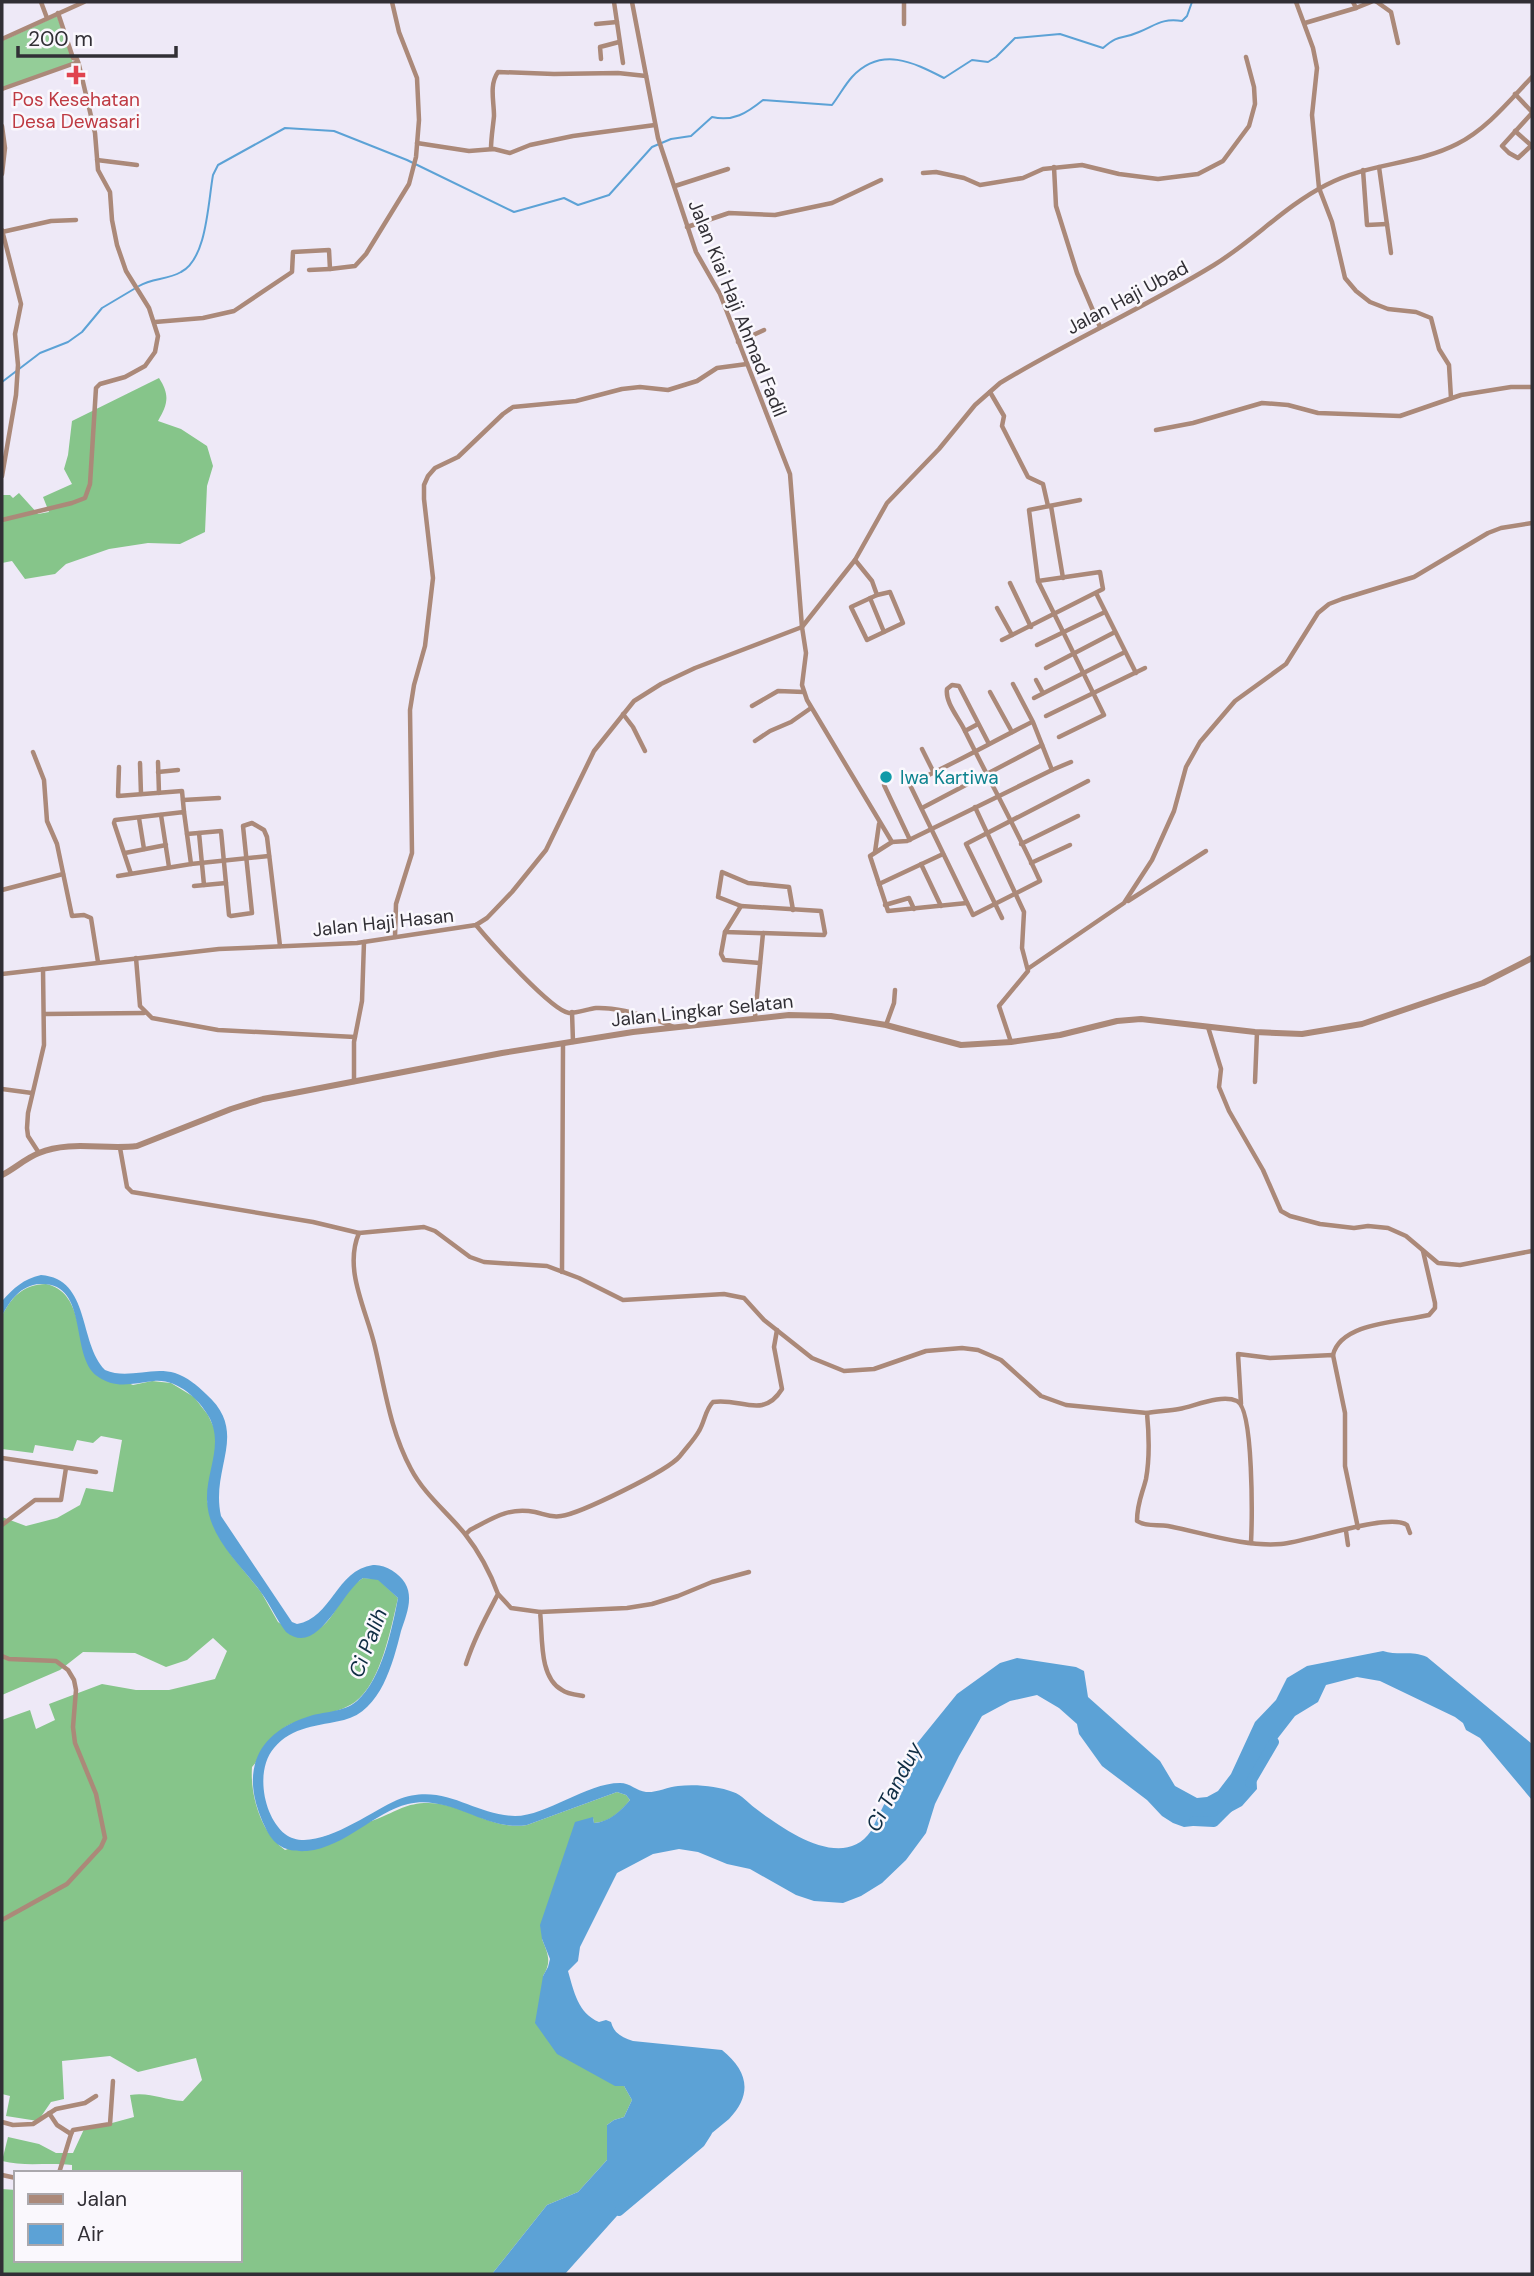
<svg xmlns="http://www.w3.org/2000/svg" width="1534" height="2276" viewBox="0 0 1534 2276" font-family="'DM Sans',sans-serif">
<rect width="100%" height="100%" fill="#eee9f7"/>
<path fill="#94cd98" d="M 57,16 L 73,63 L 2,88 L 2,41 Z"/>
<g fill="#86c58a">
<path d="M 159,378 C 170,395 168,404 158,421 L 181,429 L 207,446 L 213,466 L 207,486 L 205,532 L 180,544 L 148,543 L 109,549 L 66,564 L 55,574 L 25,579 L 12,561 L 2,563 L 2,495 L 10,495 L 13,498 L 19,493 L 38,514 L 49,512 L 43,497 L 72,484 L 64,469 L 68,455 L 72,421 Z"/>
<path d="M 46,1284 C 83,1292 76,1340 90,1367 L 133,1385 L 152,1381 L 171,1383 L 194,1397 L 208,1415 L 215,1430 L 216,1448 L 207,1501 L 231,1555 L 261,1592 L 278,1622 L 300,1637 C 340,1627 332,1597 363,1578 L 378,1579 L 398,1598 C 391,1628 381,1683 355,1702 C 335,1716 308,1715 287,1726 C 277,1731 261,1757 252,1767 C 250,1796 261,1833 285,1850 C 316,1839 347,1830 377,1819 C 397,1811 406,1803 428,1803 C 463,1803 492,1831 527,1825 L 617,1792 L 626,1795 L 630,1800 C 620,1812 610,1822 594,1823 L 593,1818 L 542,1939 C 548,1954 552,1962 543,1976 L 624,2086 L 632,2100 L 624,2117 L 614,2120 L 607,2125 L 607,2160 L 578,2192 L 547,2205 L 492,2274 L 2,2274 L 2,2189 L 16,2190 L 16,2260 L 240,2260 L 240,2173 L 72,2173 L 72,2165 C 48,2162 25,2167 2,2161 L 8,2137 L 39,2144 L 56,2153 L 73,2153 L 85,2127 L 101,2126 L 134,2117 L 130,2095 C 151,2092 163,2100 183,2101 L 202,2080 L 196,2058 L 138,2072 L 110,2056 L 62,2061 L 64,2099 L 51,2102 L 38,2121 L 6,2116 L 10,2096 L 2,2094 L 2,1720 L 30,1710 L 36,1729 L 55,1720 L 49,1704 L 102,1684 L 136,1690 L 169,1690 L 215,1679 L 227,1651 L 213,1638 L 187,1660 L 166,1667 L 135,1653 L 83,1652 L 60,1670 L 2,1695 L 2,1517 L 26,1526 L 57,1518 L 80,1505 L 86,1488 L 113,1492 L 122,1440 L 101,1436 L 93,1443 L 77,1440 L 73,1451 L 35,1445 L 33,1453 L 2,1449 L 2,1316 C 12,1296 23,1285 46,1284 Z"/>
</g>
<path fill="#5ca2d6" d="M 41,1275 C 91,1279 78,1342 105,1370 C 128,1380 151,1366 175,1373 C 187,1377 197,1385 206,1394 C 250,1433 210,1467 221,1516 L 292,1622 L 297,1624 C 332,1618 336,1570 373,1565 C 385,1564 399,1573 405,1583 C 414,1598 406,1616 401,1631 C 393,1663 381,1711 344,1720 C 319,1726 292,1726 274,1748 C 255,1770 263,1816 285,1834 C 313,1856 371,1811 397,1800 C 444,1781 472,1815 515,1816 C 547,1816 586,1783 620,1783 C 630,1783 637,1791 646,1792 C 655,1793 668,1787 678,1786 C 695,1784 718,1786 733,1792 C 742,1795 748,1803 755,1808 C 784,1830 843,1872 871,1831 L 910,1752 L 957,1694 L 1000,1663 L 1017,1658 L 1076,1667 L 1084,1671 L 1088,1697 L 1160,1761 L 1175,1786 L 1197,1798 L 1207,1797 L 1218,1791 L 1231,1774 L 1255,1722 L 1276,1700 L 1287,1678 L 1307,1666 L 1383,1651 C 1399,1656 1411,1650 1427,1657 L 1532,1744 L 1532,1800 L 1480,1738 L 1466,1730 L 1463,1723 L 1455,1717 L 1380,1681 L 1357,1677 L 1326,1685 L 1318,1702 L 1295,1716 L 1261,1760 L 1256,1770 L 1257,1789 L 1242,1806 L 1229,1813 L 1193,1826 L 1184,1827 L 1173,1823 L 1162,1816 L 1147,1800 L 1102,1766 L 1079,1734 L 1077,1724 L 1059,1708 L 1037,1695 L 1010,1701 L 982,1716 L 959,1756 L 935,1804 L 926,1833 L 906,1860 L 882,1883 L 861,1896 L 843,1903 L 814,1901 L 796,1895 L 750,1869 L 727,1864 L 698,1852 L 679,1849 L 653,1854 L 617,1873 L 580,1947 L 578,1961 L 568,1971 C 574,1992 578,2013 599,2022 L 606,2020 L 611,2022 C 614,2034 622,2037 633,2041 L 722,2050 C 748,2071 753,2094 729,2119 L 633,2198 L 565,2274 L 492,2274 L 547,2205 L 578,2192 L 607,2160 L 607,2125 L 614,2120 L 624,2117 L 632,2100 L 624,2086 L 615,2086 L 557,2054 L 535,2023 L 543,1976 L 548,1967 L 550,1959 L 542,1939 L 540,1925 L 575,1822 L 593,1817 L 594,1823 C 609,1822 621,1811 630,1800 L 626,1795 L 617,1792 L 527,1825 C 486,1832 451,1794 408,1804 C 374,1812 346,1847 307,1851 C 289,1852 276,1848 267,1831 C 241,1781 249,1736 307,1717 C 323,1711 343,1713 357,1701 C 382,1679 392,1629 398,1598 L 378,1580 L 363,1578 C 341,1592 318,1658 286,1632 C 276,1619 270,1604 260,1591 C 240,1564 208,1537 207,1500 C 206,1471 224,1445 209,1417 C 198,1398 177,1379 154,1381 C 133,1383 116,1390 97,1376 C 69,1355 90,1282 40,1284 C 21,1285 10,1300 2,1316 L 2,1301 C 14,1288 23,1279 41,1275 Z"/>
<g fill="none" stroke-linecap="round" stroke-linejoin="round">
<g stroke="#5ca2d6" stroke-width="2">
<path d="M 139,286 C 152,278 167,280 181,272 C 207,259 208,202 213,175 L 218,165 L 285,128 L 334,131 L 407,160 L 514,212 L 564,198 L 578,205 L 609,195 L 652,147 L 671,139 L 691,136 L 712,117 C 733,122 747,113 763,100 L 832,105 C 839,96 844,86 852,77 C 881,46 913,62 944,78 L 972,60 L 988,62 L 996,57 L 1015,38 L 1060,34 L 1103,48 C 1120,33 1121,40 1139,32 C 1156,25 1162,18 1182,21 L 1187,16 L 1192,2"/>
<path d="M 2,382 L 40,353 L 68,342 L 82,332 L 102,308 L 134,289"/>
</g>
<g stroke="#5ca2d6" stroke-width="10">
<path d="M 1250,1783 L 1274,1742"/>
<path d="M 1194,1821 L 1214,1822 L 1228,1808"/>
<path d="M 619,2211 L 700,2143 L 707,2132"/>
</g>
<g stroke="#ab8979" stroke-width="4.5">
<path d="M 41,2 L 47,18"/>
<path d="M 614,2 L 623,63"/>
<path d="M 632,2 L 658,138 L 696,252 L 720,294 L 790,474 L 802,627 L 806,653 L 802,685 L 807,700 L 892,842 L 907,841 L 1052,770 L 1033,722 L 1013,684"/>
<path d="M 904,2 L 904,24"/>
<path d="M 1296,2 L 1313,48 L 1317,68 L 1312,115 L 1319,188 L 1332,222 L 1345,278 L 1356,291 L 1370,302 L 1388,309 L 1416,312 L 1431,318 L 1439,349 L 1449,365 L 1451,398"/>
<path d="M 1377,2 L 1391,12 L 1398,43"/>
<path d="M 1356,8 L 1371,2"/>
<path d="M 1305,23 L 1356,8 L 1353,2"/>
<path d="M 596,24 L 617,22"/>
<path d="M 2,39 L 84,2"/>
<path d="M 601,59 L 600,47 L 619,42"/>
<path d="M 2,89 L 78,62"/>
<path d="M 1515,94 L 1532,112"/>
<path d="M 1532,113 L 1502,146 L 1509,153 L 1518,158 L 1532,145"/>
<path d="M 2,126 L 5,148 L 2,174"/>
<path d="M 1515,131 L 1532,146"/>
<path d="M 417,143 L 469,151 L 494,149 L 510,153 L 530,145 L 573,136 L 655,125"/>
<path d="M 491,149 C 491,138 493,127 494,116 C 494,101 489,85 498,72 L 554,74 L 618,73 L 646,76"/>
<path d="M 97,160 L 137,165"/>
<path d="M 1054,167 L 1056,206 L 1077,273 L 1100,327"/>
<path d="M 1379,167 L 1391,253"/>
<path d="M 1363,170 L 1367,225 L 1387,224"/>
<path d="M 923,173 L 936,172 L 964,178 L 980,185 L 1023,178 L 1043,169 L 1082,165 L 1119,174 L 1158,179 L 1198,174 L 1223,161 L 1249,126 L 1255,104 L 1254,87 L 1246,57"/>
<path d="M 675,186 L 728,169"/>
<path d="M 687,227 L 729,213 L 775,215 L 832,203 L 881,180"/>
<path d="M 2,230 L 21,304 L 15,334 L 18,365 L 16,395 L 2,476"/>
<path d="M 2,232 L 51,221 L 76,220"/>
<path d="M 309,270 L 330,269"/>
<path d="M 155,322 L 203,318 L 234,311 L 292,272 L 293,252 L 329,250 L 330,269 L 355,266 L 366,254 L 409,184 L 416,157 L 419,120 L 417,78 L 399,32 L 392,2"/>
<path d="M 738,342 L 764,330"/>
<path d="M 990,392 L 1004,416 L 1002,426 L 1028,477 L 1043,484 L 1048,506"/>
<path d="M 1156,430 L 1193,423 L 1262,403 L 1288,405 L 1318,413 L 1400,416 L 1461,395 L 1511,387 L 1532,387"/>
<path d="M 1051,506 L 1063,578"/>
<path d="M 2,520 L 72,503 L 85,498 L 90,484 L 96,388 L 100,384 L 125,377 L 145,366 L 155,352 L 158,336 L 149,308 L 126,271 L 117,245 L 112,220 L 110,192 L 98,170 L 95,133 L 79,65 L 77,59 L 73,58 L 58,13"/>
<path d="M 855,560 L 872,581 L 877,595"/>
<path d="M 1010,583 L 1031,627"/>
<path d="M 890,592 L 903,623 L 867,640 L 851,607 L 877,595 Z"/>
<path d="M 1096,593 L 1136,673"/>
<path d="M 870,598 L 884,632"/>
<path d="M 997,608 L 1012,635"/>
<path d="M 1002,640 L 1103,589 L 1100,572 L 1038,581"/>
<path d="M 1037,645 L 1105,612"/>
<path d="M 1046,668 L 1115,632"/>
<path d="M 1036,680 L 1043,693"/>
<path d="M 990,692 L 1012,732"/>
<path d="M 1034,698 L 1125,652"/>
<path d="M 752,706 L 778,691 L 804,692"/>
<path d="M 623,714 L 633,727 L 645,751"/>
<path d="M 1046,716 L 1145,668"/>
<path d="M 965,731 L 978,724"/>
<path d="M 1059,737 L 1104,715 L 1038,581 L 1029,510 L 1080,500"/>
<path d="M 755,741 L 770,731 L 791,722 L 811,708"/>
<path d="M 989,744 L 959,686 L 952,685 L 947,689 C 945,702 958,717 964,729 C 989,780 1017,830 1040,881 L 973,915 L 910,785 L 912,783 C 953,764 992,742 1032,722"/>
<path d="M 922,749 L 934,773"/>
<path d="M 33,752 L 44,780 L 47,821 L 57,844 L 72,916 L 84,915 L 91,918 L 98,962"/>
<path d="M 158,762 L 159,793"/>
<path d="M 140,763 L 141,794"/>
<path d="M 119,767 L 118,796 L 182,791 L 184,812"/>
<path d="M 1052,770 L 1071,762"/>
<path d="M 158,772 L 178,770"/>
<path d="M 884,785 L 910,840"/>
<path d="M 183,800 L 219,798"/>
<path d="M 975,807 L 1024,912 L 1022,948 L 1028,971 L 999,1006 L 1011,1042"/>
<path d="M 922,808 L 1042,745"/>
<path d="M 161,815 L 169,867"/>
<path d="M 139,818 L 144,849"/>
<path d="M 199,833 L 204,885"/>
<path d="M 187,834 L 221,831 L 229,915 L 231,916 L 252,913 L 243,826 L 252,823 L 264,830 L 267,837 L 280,946"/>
<path d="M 892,842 L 870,856 L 888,911 L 967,903"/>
<path d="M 1021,844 L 1078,816"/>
<path d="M 875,852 L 879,824"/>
<path d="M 125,853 L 166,845"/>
<path d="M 1031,863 L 1070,845"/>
<path d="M 191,864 L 269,856"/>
<path d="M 921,864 L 941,906"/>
<path d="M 118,876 L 191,864 L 184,812 L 115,820 L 114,823 L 131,874"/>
<path d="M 879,884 L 943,854"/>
<path d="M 194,886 L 226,883"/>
<path d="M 2,890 L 63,874"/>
<path d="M 1128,901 L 1206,851"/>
<path d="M 885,905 L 909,898 L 914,909"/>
<path d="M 741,906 L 821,911 L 825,933 L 824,935 L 725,932 Z"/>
<path d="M 741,906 L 718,897 L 722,872 L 748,883 L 789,887 L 793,910"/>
<path d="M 1002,918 L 966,844 L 1088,781"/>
<path d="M 476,925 C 490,942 552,1011 569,1013 C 578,1013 588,1009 596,1008 C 622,1007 650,1017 674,1027"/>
<path d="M 725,932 L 721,954 L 724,960 L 760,963"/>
<path d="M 395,937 L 396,904 L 412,853 L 410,710 L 414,685 L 425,646 L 433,578 L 424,499 L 424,485 L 428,476 L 435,468 L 458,457 L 503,414 L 513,407 L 576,401 L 622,389 L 640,387 L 668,390 L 697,381 L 717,368 L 747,364"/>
<path d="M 136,958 L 140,1006 L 152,1018 L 218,1030 L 355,1037"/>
<path d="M 1029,968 L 1124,903 L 1152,860 L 1174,811 L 1186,767 L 1200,742 L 1235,701 L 1286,664 L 1318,613 L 1329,604 L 1342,599 L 1414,577 L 1488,533 L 1501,528 L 1532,523"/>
<path d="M 2,974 L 219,949 L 357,943 L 476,925 L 487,918 L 512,892 L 546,850 L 594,751 L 634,701 L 661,684 L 695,668 L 802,627 L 855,560 L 887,503 L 939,449 L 975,405 L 1000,383 C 1069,341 1144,308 1214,265 C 1253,241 1285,206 1326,185 C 1367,163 1416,165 1457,144 C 1487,129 1510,100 1532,77"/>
<path d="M 572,1012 L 573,1042"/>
<path d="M 45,1014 L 144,1013"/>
<path d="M 755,1017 L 763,933"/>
<path d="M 886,1025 L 894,1003 L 895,990"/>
<path d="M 1208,1027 L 1221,1069 L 1219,1087 L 1229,1111 L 1263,1170 L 1281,1211 L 1290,1216 L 1320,1224 L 1354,1228 L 1368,1226 L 1388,1228 L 1406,1236 L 1438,1263 L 1460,1265 L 1532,1251"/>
<path d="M 354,1082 L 354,1042 L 362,1001 L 364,942"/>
<path d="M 1255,1082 L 1257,1032"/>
<path d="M 2,1089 L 32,1093"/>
<path d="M 120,1148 L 127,1187 L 132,1192 L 313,1222 L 359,1233 C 343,1270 367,1311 375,1347 C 385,1389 390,1430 411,1469 C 424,1494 447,1512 465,1534 C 480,1553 490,1572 498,1594 C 486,1617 474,1639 466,1664"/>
<path d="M 39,1153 L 28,1136 L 27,1128 L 28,1113 L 44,1045 L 43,969"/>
<path d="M 359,1233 L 424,1227 L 435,1231 L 470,1257 L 484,1262 L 547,1266 L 579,1278 L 623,1300 L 724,1294 L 744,1298 L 764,1320 L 812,1358 L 844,1371 L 874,1369 L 926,1351 L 962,1348 L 978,1350 L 1001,1360 L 1041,1396 L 1066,1405 L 1147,1413 C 1149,1434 1150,1457 1146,1479 C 1142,1495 1137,1503 1137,1521 C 1146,1527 1158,1524 1168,1526 C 1205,1533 1243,1547 1281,1544 C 1306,1542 1389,1512 1407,1525 L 1410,1533"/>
<path d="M 562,1272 L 563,1044"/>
<path d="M 1333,1355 C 1341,1322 1401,1322 1429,1315 L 1435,1308 L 1435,1303 L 1423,1251"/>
<path d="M 1241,1404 L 1238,1354 L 1270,1358 L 1333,1355 L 1345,1413 L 1345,1466 L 1358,1528"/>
<path d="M 1147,1413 C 1158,1411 1169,1411 1179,1409 C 1195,1406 1221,1394 1237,1401 C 1254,1409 1252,1522 1251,1543"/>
<path d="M 2,1458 L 96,1472"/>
<path d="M 2,1525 L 35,1500 L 61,1500 L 66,1468"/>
<path d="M 1346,1531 L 1348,1545"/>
<path d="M 466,1534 L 470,1530 C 493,1518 508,1507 535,1512 C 544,1514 551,1518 561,1516 C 579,1514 668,1471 680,1456 C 686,1448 694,1440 699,1431 C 705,1421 705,1410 713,1402 C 740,1397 763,1420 782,1389 L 774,1347 L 777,1330"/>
<path d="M 499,1595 L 511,1608 L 540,1612 C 543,1634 538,1677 562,1690 C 567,1694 577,1695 583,1696"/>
<path d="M 540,1612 L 627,1608 L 652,1604 L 678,1596 L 712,1582 L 749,1572"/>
<path d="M 2,1656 L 9,1659 L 56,1661 L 68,1670 L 74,1680 L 76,1690 L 73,1727 L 75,1743 L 96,1794 L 105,1838 L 101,1847 L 67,1884 L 2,1920"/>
<path d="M 49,2113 L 57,2125 L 71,2134 L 59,2173"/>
<path d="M 2,2122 L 13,2125 L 33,2124 L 56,2109 L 85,2103 L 96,2096"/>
<path d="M 71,2134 L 73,2130 L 110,2124 L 113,2081"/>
<path d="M 2,2175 L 16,2178"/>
</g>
<path stroke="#ab8979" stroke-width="6" d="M 2,1175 C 14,1169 26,1158 39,1153 C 69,1140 105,1150 137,1146 L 231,1109 L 263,1099 L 502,1053 L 633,1032 L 789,1015 L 831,1016 L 886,1025 L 961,1045 L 1011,1042 L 1060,1035 L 1117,1021 L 1141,1019 L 1255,1032 L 1302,1034 L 1362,1024 L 1483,983 L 1532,958"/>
</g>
<path fill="#e0444e" stroke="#faf8fd" stroke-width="2.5" d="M72.5 64.5h7v7h7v7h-7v7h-7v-7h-7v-7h7z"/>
<circle fill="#0f9aa8" stroke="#faf8fd" stroke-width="2.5" cx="886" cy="777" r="7"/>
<g text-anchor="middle" stroke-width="5" stroke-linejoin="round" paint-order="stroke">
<g font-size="19" fill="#be3a42" stroke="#faf8fd">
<text x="76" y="106">Pos Kesehatan<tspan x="76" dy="22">Desa Dewasari</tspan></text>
</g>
<g font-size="19" fill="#312f35" stroke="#faf8fd">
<text transform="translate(1127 297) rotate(-28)" y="7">Jalan Haji Ubad</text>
<text transform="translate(738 308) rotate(68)" y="7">Jalan Kiai Haji Ahmad Fadil</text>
<text transform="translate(383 922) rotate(-6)" y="7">Jalan Haji Hasan</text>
<text transform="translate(702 1010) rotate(-6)" y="7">Jalan Lingkar Selatan</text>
</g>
<g font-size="19" fill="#0d838f" stroke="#faf8fd" text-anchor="start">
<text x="900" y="784">Iwa Kartiwa</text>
</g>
<g font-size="21" font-style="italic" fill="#0f2d43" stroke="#faf8fd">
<text transform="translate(368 1643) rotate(-69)" y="7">Ci Palih</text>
<text transform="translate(894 1787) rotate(-63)" y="7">Ci Tanduy</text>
</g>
</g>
<rect width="1534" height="2276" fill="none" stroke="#312f35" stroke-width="7"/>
<rect x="14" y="2171" width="228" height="91" fill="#faf8fd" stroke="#aaa8ad" stroke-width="2"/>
<rect x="28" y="2194" width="35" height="10" fill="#ab8979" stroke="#aaa8ad" stroke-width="2"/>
<text x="77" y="2206" font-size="21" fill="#312f35">Jalan</text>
<rect x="28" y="2224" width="35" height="21" fill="#5ca2d6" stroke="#aaa8ad" stroke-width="2"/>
<text x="77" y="2241" font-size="21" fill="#312f35">Air</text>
<path d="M18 46v10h158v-10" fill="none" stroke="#312f35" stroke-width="3.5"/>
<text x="28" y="46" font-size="21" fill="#312f35" stroke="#faf8fd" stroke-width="5" paint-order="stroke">200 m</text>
</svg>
